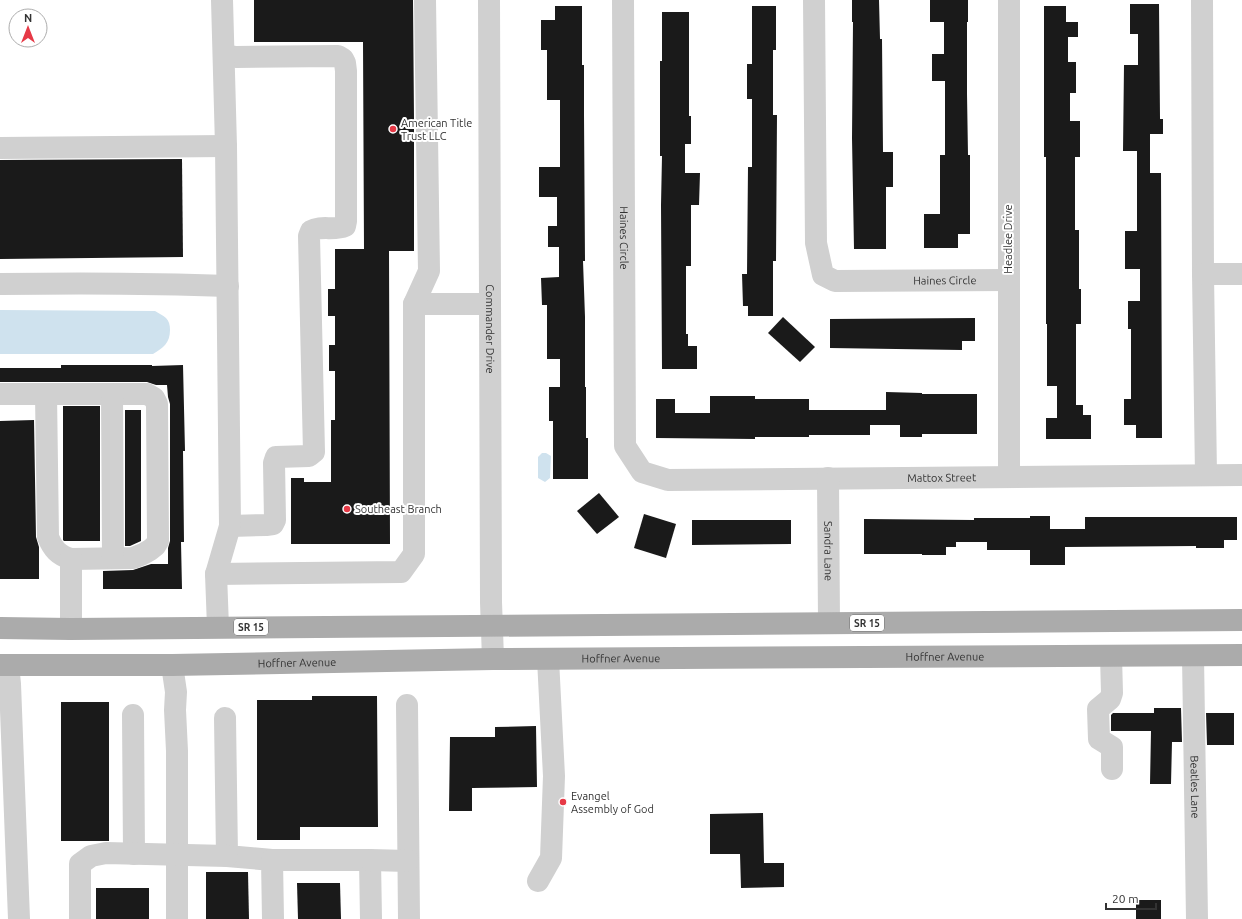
<svg xmlns="http://www.w3.org/2000/svg" width="1242" height="919" viewBox="0 0 1242 919" font-family="Ubuntu,sans-serif">
<rect width="100%" height="100%" fill="#fff"/>
<g fill="#cfe2ee">
<path d="M 0,310 L 155,311 C 158,313 163,315 166,318 C 169,321 170,325 170,330 C 170,343 163,348 153,354 L 0,354 Z"/>
<path d="M 542,453 L 546,453 L 551,456 L 550,478 L 545,482 L 538,478 L 538,457 Z"/>
</g>
<g fill="#1a1a1a">
<path d="M 254,0 L 413,0 L 414,120 L 414,251 L 389,251 L 390,544 L 291,544 L 291,478 L 304,478 L 304,482 L 331,482 L 331,420 L 335,420 L 335,371 L 329,371 L 329,345 L 335,345 L 335,316 L 328,316 L 328,289 L 335,289 L 335,249 L 364,249 L 363,42 L 254,42 Z"/>
<path d="M 852,0 L 879,0 L 880,39 L 882,39 L 883,152 L 893,152 L 893,187 L 886,187 L 886,249 L 854,249 L 852,138 L 853,22 L 852,22 Z"/>
<path d="M 930,0 L 968,0 L 968,22 L 967,22 L 967,94 L 968,155 L 970,155 L 970,234 L 958,234 L 958,248 L 924,248 L 924,214 L 940,214 L 940,155 L 945,155 L 945,81 L 932,81 L 932,54 L 944,54 L 944,22 L 930,22 Z"/>
<path d="M 1130,4 L 1159,4 L 1160,119 L 1163,119 L 1163,134 L 1150,134 L 1150,173 L 1161,173 L 1162,438 L 1136,438 L 1136,425 L 1124,425 L 1124,399 L 1131,399 L 1131,329 L 1128,329 L 1128,301 L 1140,301 L 1140,269 L 1125,269 L 1125,231 L 1137,231 L 1137,151 L 1123,151 L 1124,65 L 1138,65 L 1138,34 L 1130,34 Z"/>
<path d="M 555,6 L 582,6 L 582,65 L 584,65 L 584,115 L 585,261 L 583,261 L 585,317 L 585,387 L 586,387 L 586,438 L 588,438 L 588,479 L 553,479 L 553,421 L 549,421 L 549,387 L 560,387 L 560,359 L 547,359 L 547,305 L 542,305 L 541,278 L 559,277 L 559,247 L 548,247 L 548,226 L 557,226 L 557,197 L 539,197 L 539,167 L 560,167 L 560,100 L 547,100 L 547,50 L 541,50 L 541,20 L 555,20 Z"/>
<path d="M 752,6 L 776,6 L 776,50 L 773,50 L 773,115 L 777,115 L 776,261 L 773,261 L 773,316 L 748,316 L 748,306 L 743,306 L 742,274 L 747,274 L 748,167 L 752,167 L 752,99 L 747,99 L 747,64 L 752,64 Z"/>
<path d="M 1044,6 L 1066,6 L 1066,22 L 1078,22 L 1078,37 L 1068,37 L 1068,62 L 1076,62 L 1076,93 L 1070,93 L 1070,121 L 1080,121 L 1080,157 L 1075,157 L 1075,230 L 1079,230 L 1079,289 L 1081,289 L 1081,324 L 1076,324 L 1076,405 L 1083,405 L 1083,415 L 1091,415 L 1091,439 L 1046,439 L 1046,418 L 1057,418 L 1057,386 L 1047,386 L 1047,324 L 1046,324 L 1046,157 L 1044,157 Z"/>
<path d="M 662,12 L 689,12 L 689,116 L 691,116 L 691,144 L 685,144 L 685,173 L 700,173 L 699,205 L 691,205 L 691,266 L 686,266 L 686,334 L 688,334 L 688,346 L 697,346 L 697,369 L 662,369 L 661,205 L 662,156 L 660,156 L 660,61 L 662,61 Z"/>
<path d="M 182,159 L 183,257 L 0,259 L 0,160 Z"/>
<path d="M 783,317 L 815,347 L 800,362 L 768,333 Z"/>
<path d="M 975,318 L 975,341 L 962,341 L 962,350 L 830,348 L 830,319 Z"/>
<path d="M 61,365 L 152,365 L 152,366 L 183,365 L 185,451 L 183,451 L 184,542 L 181,542 L 182,589 L 103,589 L 103,571 L 133,570 L 151,564 L 168,564 L 168,548 L 170,541 L 170,404 L 168,397 L 167,385 L 156,385 L 147,382 L 0,382 L 0,368 L 61,368 Z"/>
<path d="M 886,392 L 922,393 L 922,394 L 977,394 L 977,434 L 922,434 L 922,437 L 900,437 L 900,425 L 870,425 L 870,435 L 809,435 L 809,437 L 755,437 L 755,439 L 656,438 L 656,399 L 675,399 L 675,413 L 710,413 L 710,396 L 755,396 L 755,399 L 809,399 L 809,410 L 886,410 Z"/>
<path d="M 63,406 L 100,406 L 100,541 L 64,541 L 63,540 Z"/>
<path d="M 125,410 L 141,410 L 141,541 L 130,546 L 125,546 Z"/>
<path d="M 34,420 L 36,537 L 39,547 L 39,579 L 0,579 L 0,421 Z"/>
<path d="M 599,493 L 619,517 L 597,534 L 577,511 Z"/>
<path d="M 644,514 L 676,524 L 666,558 L 634,548 Z"/>
<path d="M 1030,516 L 1050,516 L 1050,529 L 1085,529 L 1085,517 L 1237,517 L 1237,540 L 1224,540 L 1224,548 L 1196,548 L 1196,546 L 1065,547 L 1065,565 L 1030,565 L 1030,550 L 987,550 L 987,542 L 956,542 L 956,547 L 946,547 L 946,555 L 922,555 L 922,554 L 864,554 L 864,519 L 974,520 L 974,518 L 1030,518 Z"/>
<path d="M 692,520 L 791,520 L 791,544 L 692,545 Z"/>
<path d="M 312,696 L 377,696 L 378,827 L 300,827 L 300,840 L 257,840 L 257,700 L 312,700 Z"/>
<rect x="61" y="702" width="48" height="139"/>
<path d="M 1154,708 L 1181,708 L 1182,742 L 1172,742 L 1171,784 L 1150,784 L 1151,731 L 1111,731 L 1111,715 L 1113,713 L 1154,713 Z"/>
<path d="M 1206,713 L 1234,713 L 1234,745 L 1207,745 Z"/>
<path d="M 536,726 L 537,787 L 472,788 L 472,811 L 449,811 L 450,737 L 495,737 L 495,727 Z"/>
<path d="M 763,813 L 764,863 L 784,863 L 784,887 L 741,888 L 740,854 L 710,854 L 710,814 Z"/>
<path d="M 206,872 L 248,872 L 249,919 L 206,919 Z"/>
<path d="M 297,883 L 340,883 L 341,919 L 298,919 Z"/>
<rect x="96" y="888" width="53" height="31"/>
<rect x="1136" y="900" width="25" height="19"/>
</g>
<g fill="none" stroke-linecap="round" stroke-linejoin="round">
<g stroke="#d0d0d0" stroke-width="22">
<path id="s1" d="M 489,0 L 491,602 L 493,659"/>
<path id="s2" d="M 623,0 L 625,446 L 642,472 L 668,480 L 1242,475"/>
<path id="s3" d="M 814,0 L 816,243 L 823,275 L 835,281 L 1008,280"/>
<path d="M 1009,0 L 1009,477"/>
<path d="M 1202,0 L 1203,274 L 1206,475"/>
<path d="M 224,55 L 236,57 L 338,56 L 343,59 L 345,63 L 346,71 L 346,221 L 345,226 C 334,231 321,225 311,231 L 309,236 L 314,452 L 309,456 L 276,457 L 274,463 L 275,520 L 273,524 L 266,525 L 230,526"/>
<path d="M 0,148 L 226,146"/>
<path d="M 1203,274 L 1242,274"/>
<path d="M 0,284 C 76,283 152,283 228,286"/>
<path d="M 414,304 L 490,304"/>
<path d="M 0,394 L 46,394"/>
<path d="M 46,394 L 147,394 L 154,398 L 157,404 L 158,541 L 155,546 L 150,550 L 143,554 L 133,558 L 71,559 C 58,555 53,549 48,537 Z"/>
<path d="M 112,394 L 113,558"/>
<path id="s4" d="M 828,478 L 829,623"/>
<path d="M 71,559 L 71,629"/>
<path d="M 216,574 L 401,572 L 414,554 L 414,304 L 429,271 L 425,0"/>
<path d="M 218,627 L 216,574 L 230,526 L 226,146 L 222,0"/>
<path d="M 1111,656 L 1112,693 L 1110,699 L 1098,709 L 1099,739 L 1112,747 L 1112,769"/>
<path id="s5" d="M 1193,656 L 1197,919"/>
<path d="M 8,665 L 10,684 L 19,919"/>
<path d="M 172,665 L 176,692 L 175,710 L 177,751 L 177,919"/>
<path d="M 407,705 L 409,919"/>
<path d="M 133,715 L 134,854"/>
<path d="M 225,718 L 227,856 L 272,860 L 273,919"/>
<path d="M 272,860 L 370,860 L 371,919"/>
<path d="M 370,860 L 408,861"/>
<path d="M 538,881 L 551,858 L 554,776 L 548,659"/>
<path d="M 80,919 L 80,864 L 91,856 L 106,853 L 227,856"/>
</g>
<g stroke="#ababab" stroke-width="22">
<path d="M 0,628 L 71,629 L 1242,620"/>
<path id="s6" d="M 0,665 L 172,665 L 493,659 L 1242,655"/>
</g>
</g>
<g fill="#e63946" stroke="#fff" stroke-width="1.5">
<circle cx="393" cy="129" r="4"/>
<circle cx="347" cy="509" r="4"/>
<circle cx="563" cy="802" r="4"/>
</g>
<g text-anchor="middle" stroke-width="4" stroke-linejoin="round" paint-order="stroke">
<g fill="#fff" stroke="#707070" stroke-width="1">
<rect x="850" y="615" width="34" height="16" rx="3"/>
<rect x="234" y="619" width="34" height="16" rx="3"/>
</g>
<g font-size="10" font-weight="bold" fill="#333">
<text x="867" y="627">SR 15</text>
<text x="251" y="631">SR 15</text>
</g>
<g font-size="11" fill="#333" stroke="#fff" text-anchor="start">
<text x="401" y="127">American Title<tspan x="401" dy="13">Trust LLC</tspan></text>
<text x="355" y="513">Southeast Branch</text>
<text x="571" y="800">Evangel<tspan x="571" dy="13">Assembly of God</tspan></text>
</g>
<g font-size="11" fill="#333" stroke="#fff">
<text dy="4" stroke="none"><textPath href="#s2" startOffset="238">Haines Circle</textPath></text>
<text transform="translate(1008 239) rotate(-90)" y="4">Headlee Drive</text>
<text dy="4" stroke="none"><textPath href="#s3" startOffset="399">Haines Circle</textPath></text>
<text dy="4" stroke="none"><textPath href="#s1" startOffset="329">Commander Drive</textPath></text>
<text dy="4" stroke="none"><textPath href="#s2" startOffset="778">Mattox Street</textPath></text>
<text dy="4" stroke="none"><textPath href="#s4" startOffset="73">Sandra Lane</textPath></text>
<text dy="4" stroke="none"><textPath href="#s6" startOffset="945">Hoffner Avenue</textPath></text>
<text dy="4" stroke="none"><textPath href="#s6" startOffset="621">Hoffner Avenue</textPath></text>
<text dy="4" stroke="none"><textPath href="#s6" startOffset="297">Hoffner Avenue</textPath></text>
<text dy="4" stroke="none"><textPath href="#s5" startOffset="131">Beatles Lane</textPath></text>
</g>
</g>
<g transform="translate(28 28)"><circle r="19" fill="#ffffff" stroke="#adadad"/>
<path d="M0-3L7 15L0 10L-7 15Z" fill="#e63946"/>
<text y="-6" font-size="11" font-weight="bold" text-anchor="middle" fill="#333333">N</text>
</g>
<path d="M1106 903v6h50v-6" fill="none" stroke="#333333" stroke-width="2"/>
<text x="1112" y="903" font-size="12" fill="#333333" stroke="#ffffff" stroke-width="3" paint-order="stroke">20 m</text>
</svg>
